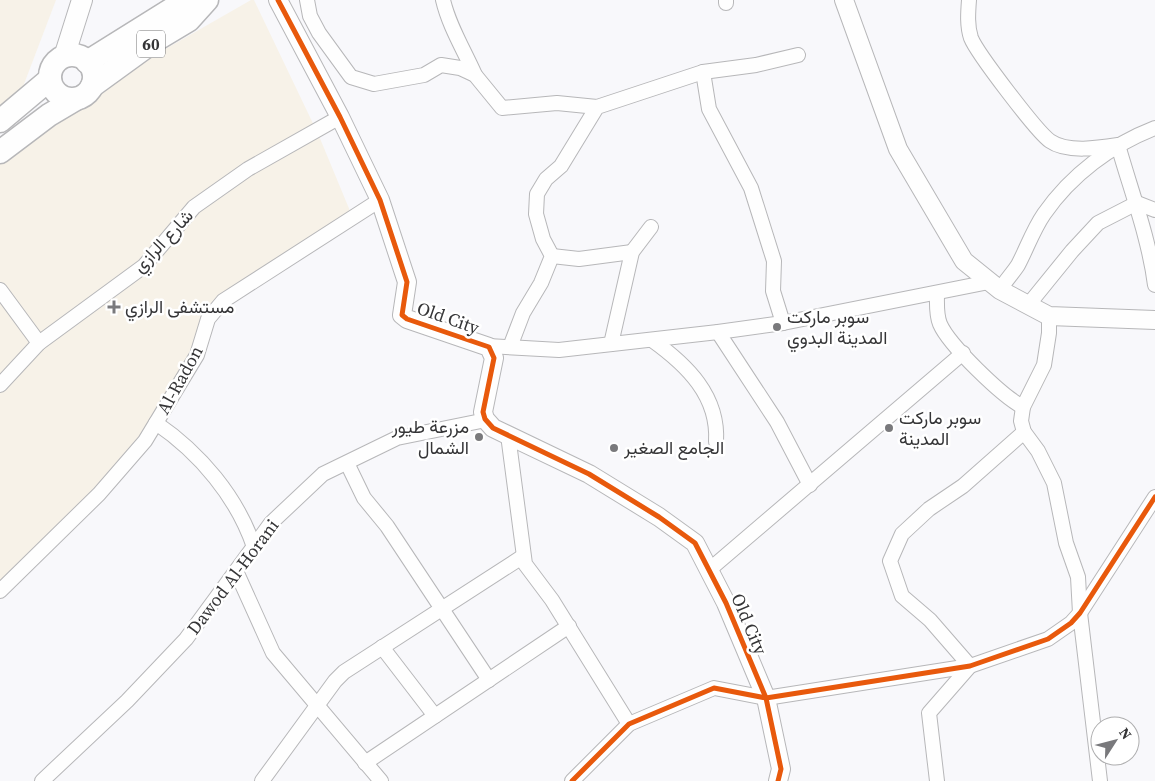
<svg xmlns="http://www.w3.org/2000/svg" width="1155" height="781" viewBox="0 0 1155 781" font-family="'Source Serif 4',Vazirmatn,serif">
<rect width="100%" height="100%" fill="#f8f8fb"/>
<g fill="#f7f2e8">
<path d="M 0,0 L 56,0 L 21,92 L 0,110 Z"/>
<path d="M 251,0 L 254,0 L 319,136 L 355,223 L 225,293 L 160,421 L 0,587 L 0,157 L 52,114 Z"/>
</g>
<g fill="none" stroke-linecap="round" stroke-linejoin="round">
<defs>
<g id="minor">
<path d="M 307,0 L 310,16 L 319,33 L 351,77 L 374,84 L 424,75 L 441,65 L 460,68 L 475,75 L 502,108 L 557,103 L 597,107"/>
<path d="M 443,0 C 449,26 464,50 475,75"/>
<path d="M 726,0 L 726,3"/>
<path d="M 969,0 C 968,13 967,26 971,38 C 977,53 1037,132 1050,141 C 1067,153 1099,148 1118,145 C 1131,191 1149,238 1155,285"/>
<path d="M 703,72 L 709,109 L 751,188 L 774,261 L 773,291 L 783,323"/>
<path d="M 552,256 L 579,259 L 632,252"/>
<path d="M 0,290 L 39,343"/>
<path d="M 1000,290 C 1005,281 1013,273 1018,265 C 1027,248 1033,230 1044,214 C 1071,175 1111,145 1155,128"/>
<path d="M 937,293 C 937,303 936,315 940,324 C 949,345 1003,397 1023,407"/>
<path d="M 1029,304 L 1072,251 L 1098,223 L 1137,203 L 1155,210"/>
<path d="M 1049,316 L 1049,333 L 1044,365 L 1023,407 L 1021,421 L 1024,432 L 1038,451 L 1054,483 L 1066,543 L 1078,577 L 1080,613 L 1100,781"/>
<path d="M 718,332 L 777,422 L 810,485"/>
<path d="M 652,340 C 687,365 719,396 716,442"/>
<path d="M 611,344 L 632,252 L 651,227"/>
<path d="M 488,346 L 559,350 L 718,332 L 783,323 L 989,282"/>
<path d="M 510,347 L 523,313 L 541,283 L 552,256 L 543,239 L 536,214 L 537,194 L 546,179 L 561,166 L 597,107 L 703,72 L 756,65 L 798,55"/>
<path d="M 0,385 L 39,343 L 144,266 L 194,207 L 248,169 L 340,117"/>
<path d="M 156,423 C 200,453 237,497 254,547"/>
<path d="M 508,435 L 525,564 L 552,600 L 629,724"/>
<path d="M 347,463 L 364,498 L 387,526 L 489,680"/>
<path d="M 709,570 L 963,353"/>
<path d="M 236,571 L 273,653 L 381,781"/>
<path d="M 0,591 L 99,494 L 145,441 L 197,355 L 208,319 L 223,301 L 380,200"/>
<path d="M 382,647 L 435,716"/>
<path d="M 365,763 L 569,626"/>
<path d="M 42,781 L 127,701 L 186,639 L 271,523 L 323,474 L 397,438 L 486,420"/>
<path d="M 262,781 L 335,681 L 344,672 L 522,557"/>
<path d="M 572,781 L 629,724 L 714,688 L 766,698 L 970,666 L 1048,639 L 1071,623 L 1080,613 L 1155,497"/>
<path d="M 937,781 L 929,713 L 970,666 L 930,620 L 902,596 L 890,561 L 902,534 L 929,509 L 963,486 L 1024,432"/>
</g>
<g id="tertiary">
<path d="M 278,0 L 340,117 L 380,200 L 407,282 L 402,315 L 407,319 L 489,347 L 494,358 L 483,412 L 485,419 L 493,428 L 589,474 L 659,517 L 695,543 L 726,603 L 766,698 L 781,769 L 778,781"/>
<path d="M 844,0 L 898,149 L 964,261 L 1000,290 L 1049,316 L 1155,320"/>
</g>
<path id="secondary" d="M 64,57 L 82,0"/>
<g id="primary">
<circle cx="72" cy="77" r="22"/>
<path d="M 87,62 L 172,9 L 203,0"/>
<path d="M 92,86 L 154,41 L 189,20 L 207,0"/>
<path d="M 0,121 L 50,79"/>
<path d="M 0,152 L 49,115 L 76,99"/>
</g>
</defs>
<use href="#minor" stroke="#b7b7b9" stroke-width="16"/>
<use href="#tertiary" stroke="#b7b7b9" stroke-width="20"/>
<use href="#secondary" stroke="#b7b7b9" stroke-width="22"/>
<use href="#primary" stroke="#b7b7b9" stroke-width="25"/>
<use href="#minor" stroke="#fefefe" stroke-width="14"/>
<use href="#tertiary" stroke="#fefefe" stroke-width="18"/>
<use href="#secondary" stroke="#fefefe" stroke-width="20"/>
<use href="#primary" stroke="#fefefe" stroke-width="22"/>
<defs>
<g id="cycleway">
<path d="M 278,0 L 340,117 L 380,200 L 407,282 L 402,315 L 407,319 L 489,347 L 494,358 L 483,412 L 485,419 L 493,428 L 589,474 L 659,517 L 695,543 L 726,603 L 766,698 L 781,769 L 778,781"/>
<path d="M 572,781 L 629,724 L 714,688 L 766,698 L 970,666 L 1048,639 L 1071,623 L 1080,613 L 1155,497"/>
</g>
</defs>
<use href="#cycleway" stroke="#fff" stroke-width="8"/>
<use href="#cycleway" stroke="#e8590c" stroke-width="5"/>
</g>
<g fill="#79797c" stroke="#fff" stroke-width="2">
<path d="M111.5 299.5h5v5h5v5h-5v5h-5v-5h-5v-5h5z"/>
<circle cx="777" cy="327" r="5"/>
<circle cx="889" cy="428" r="5"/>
<circle cx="479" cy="437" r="5"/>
<circle cx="614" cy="448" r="5"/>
</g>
<g text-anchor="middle" stroke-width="5" stroke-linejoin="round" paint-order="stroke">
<rect fill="#fff" stroke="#727273" stroke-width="1" x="137" y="30.5" width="28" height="27" rx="4"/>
<g font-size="16" font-weight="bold" fill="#353537">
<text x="151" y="50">60</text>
</g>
<g font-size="18" fill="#353537" stroke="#fff">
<text transform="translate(163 241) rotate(-47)" y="6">شارع الرازي</text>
<text transform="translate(448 318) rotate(19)" y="6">Old City</text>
<text transform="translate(180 380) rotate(-61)" y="6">Al-Radon</text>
<text transform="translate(233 577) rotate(-53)" y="6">Dawod Al-Horani</text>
<text transform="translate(749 624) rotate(67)" y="6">Old City</text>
</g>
<g font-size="18" fill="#353537" stroke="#fff" text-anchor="start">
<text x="125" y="313">مستشفى الرازي</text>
<text x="787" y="323">سوبر ماركت<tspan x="787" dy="21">المدينة البدوي</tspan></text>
<text x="899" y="424">سوبر ماركت<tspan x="899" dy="21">المدينة</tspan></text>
<text x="469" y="433" text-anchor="end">مزرعة طيور<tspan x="469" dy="21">الشمال</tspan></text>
<text x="624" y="454">الجامع الصغير</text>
</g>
</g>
<g transform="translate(1115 741) rotate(54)"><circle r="24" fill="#ffffff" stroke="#aeaeaf"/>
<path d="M0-4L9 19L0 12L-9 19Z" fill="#79797c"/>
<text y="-8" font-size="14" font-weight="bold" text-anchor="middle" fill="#353537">N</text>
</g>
</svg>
